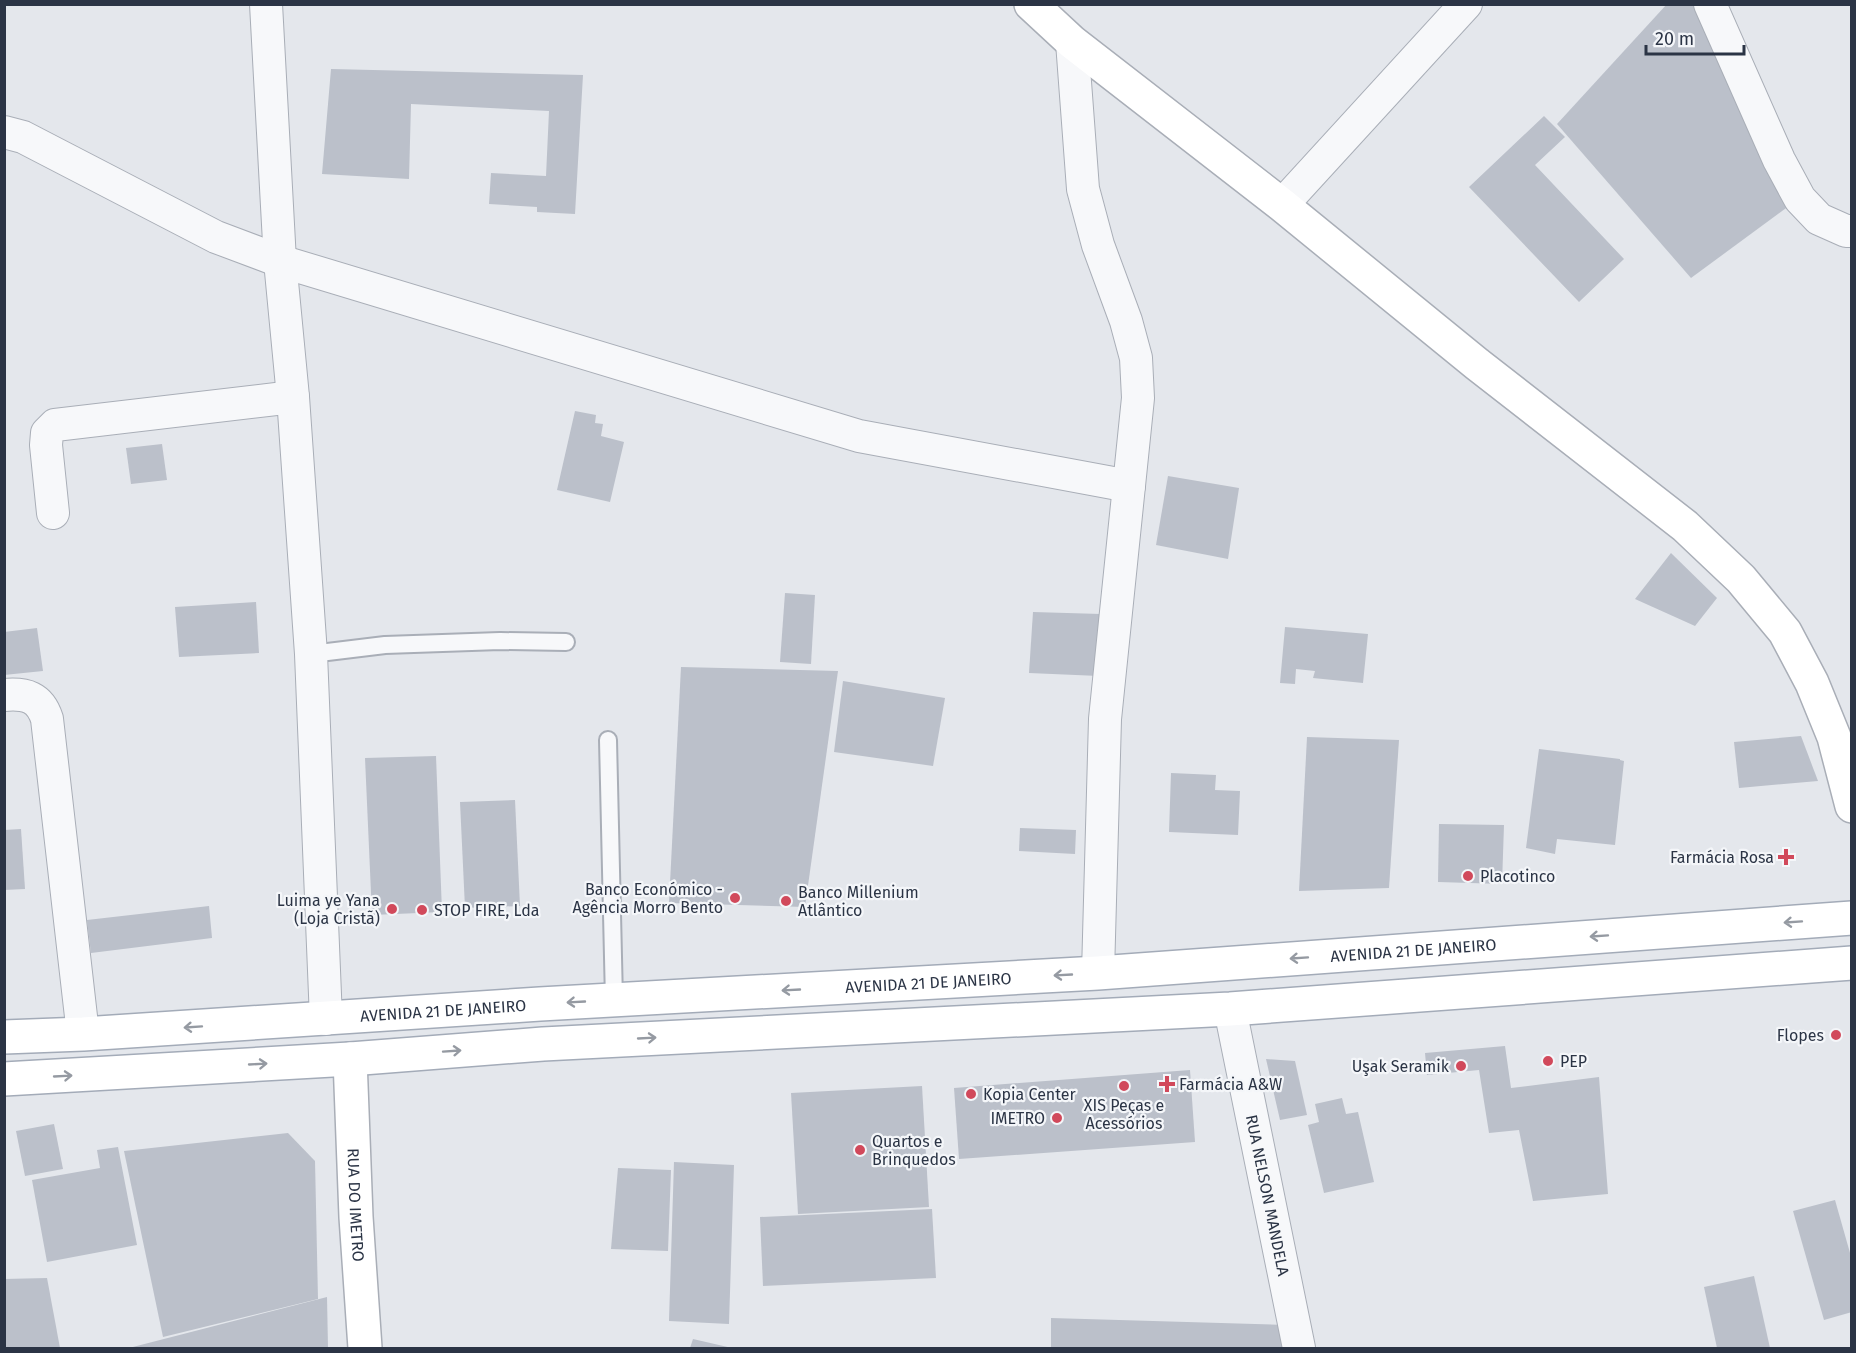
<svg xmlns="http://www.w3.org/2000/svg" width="1856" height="1353" viewBox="0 0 1856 1353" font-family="'Fira Sans',sans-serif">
<rect width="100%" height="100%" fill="#e4e7ec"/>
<g fill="#bbc0ca">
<path d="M 1667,4 L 1706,4 L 1793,203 L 1691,278 L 1557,124 Z"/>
<path d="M 331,69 L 583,75 L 575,214 L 537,212 L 537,207 L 489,204 L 491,173 L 546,176 L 549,111 L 411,104 L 409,179 L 322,174 Z"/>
<path d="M 1544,116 L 1565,137 L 1535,165 L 1624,259 L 1579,302 L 1469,187 Z"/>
<path d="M 575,411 L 596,415 L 595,423 L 603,424 L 601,436 L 624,442 L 610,502 L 557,490 Z"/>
<path d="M 162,444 L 167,480 L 131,484 L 126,448 Z"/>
<path d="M 1168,476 L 1239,488 L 1228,559 L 1156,545 Z"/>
<path d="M 1671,553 L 1717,598 L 1695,626 L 1635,599 Z"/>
<path d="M 785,593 L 815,595 L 811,664 L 780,662 Z"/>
<path d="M 256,602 L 259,653 L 179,657 L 175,607 Z"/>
<path d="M 1033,612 L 1101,614 L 1099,676 L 1029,673 Z"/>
<path d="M 1285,627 L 1368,634 L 1363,683 L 1313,678 L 1315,671 L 1296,669 L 1295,684 L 1280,683 Z"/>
<path d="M 37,628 L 43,671 L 4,675 L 4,632 Z"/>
<path d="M 681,667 L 838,671 L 805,907 L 669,903 Z"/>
<path d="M 843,681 L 945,698 L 933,766 L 834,752 Z"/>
<path d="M 1801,736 L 1818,781 L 1739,788 L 1734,742 Z"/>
<path d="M 1307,737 L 1399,740 L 1389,888 L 1299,891 Z"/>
<path d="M 1539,749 L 1620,759 L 1620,760 L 1624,761 L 1615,845 L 1557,839 L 1555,854 L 1526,848 Z"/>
<path d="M 436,756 L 442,912 L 372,915 L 365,758 Z"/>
<path d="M 1171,773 L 1216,775 L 1215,790 L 1240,791 L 1238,835 L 1169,832 Z"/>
<path d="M 515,800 L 520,906 L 465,908 L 460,802 Z"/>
<path d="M 1439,824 L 1504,825 L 1502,884 L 1438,882 Z"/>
<path d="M 1020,828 L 1076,830 L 1075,854 L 1019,851 Z"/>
<path d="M 21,829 L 25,889 L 4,890 L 4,830 Z"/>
<path d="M 209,906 L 212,938 L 91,953 L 87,920 Z"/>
<path d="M 1505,1046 L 1511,1088 L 1599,1077 L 1608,1194 L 1533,1201 L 1519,1130 L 1489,1133 L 1479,1070 L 1427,1075 L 1425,1053 Z"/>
<path d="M 1266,1059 L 1295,1061 L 1307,1115 L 1280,1120 Z"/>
<path d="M 1190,1070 L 1195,1142 L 959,1159 L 954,1088 Z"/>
<path d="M 922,1086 L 929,1207 L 798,1214 L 791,1093 Z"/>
<path d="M 1342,1098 L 1346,1114 L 1358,1112 L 1374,1182 L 1324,1193 L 1308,1125 L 1319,1122 L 1315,1104 Z"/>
<path d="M 54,1124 L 63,1169 L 25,1176 L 16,1131 Z"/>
<path d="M 288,1133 L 315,1161 L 318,1299 L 163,1337 L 124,1151 Z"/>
<path d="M 118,1147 L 137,1245 L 47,1262 L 32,1180 L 100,1168 L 97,1150 Z"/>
<path d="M 674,1162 L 734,1165 L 729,1324 L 669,1321 Z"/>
<path d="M 618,1168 L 671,1170 L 668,1251 L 611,1249 Z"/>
<path d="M 1835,1200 L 1852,1260 L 1852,1312 L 1824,1320 L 1793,1211 Z"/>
<path d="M 932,1209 L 936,1278 L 763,1286 L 760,1217 Z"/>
<path d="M 1754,1276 L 1770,1348 L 1717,1348 L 1704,1287 Z"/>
<path d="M 47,1278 L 60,1348 L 4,1348 L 4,1279 Z"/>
<path d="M 327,1297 L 328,1348 L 129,1348 Z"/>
<path d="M 1051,1318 L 1287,1325 L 1287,1348 L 1051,1348 Z"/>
<path d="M 693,1339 L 732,1348 L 690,1348 Z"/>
</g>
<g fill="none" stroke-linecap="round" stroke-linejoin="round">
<defs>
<g id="service">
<path d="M 311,654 L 385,645 L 500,641 L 566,642"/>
<path d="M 608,740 L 614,1000"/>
</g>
<g id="minor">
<path d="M 266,4 L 280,261 L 293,397 L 311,654 L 326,1019"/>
<path d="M 1710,4 L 1779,160 L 1800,199 L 1819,219 L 1846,231 L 1852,231"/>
<path d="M 1072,42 L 1083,189 L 1098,245 L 1126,321 L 1136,358 L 1138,398 L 1105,719 L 1098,973"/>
<path d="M 4,132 L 23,137 L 216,237 L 280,261 L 859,436 L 1129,486"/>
<path d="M 1282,205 L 1466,4"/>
<path d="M 53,513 L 46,445 L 47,433 L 55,425 L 293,397"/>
<path d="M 4,695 C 26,693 40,697 47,719 L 83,1034"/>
<path id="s1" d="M 1230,1009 L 1299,1348"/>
</g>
<g id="secondary">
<path d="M 1031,4 L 1072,42 L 1282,205 L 1477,364 L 1685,526 L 1741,579 L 1785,632 L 1812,683 L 1834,737 L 1852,806"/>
<path id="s2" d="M 350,1059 L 356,1217 L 365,1348"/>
</g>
<g id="primary">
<path id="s3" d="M 4,1037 L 83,1034 L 540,1004 L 1098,973 L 1852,918"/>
<path d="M 4,1079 L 350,1059 L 543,1044 L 1230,1009 L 1852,963"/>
</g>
</defs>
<use href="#service" stroke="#a9aeb7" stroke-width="20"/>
<use href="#minor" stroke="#a9aeb7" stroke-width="34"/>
<use href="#secondary" stroke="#a9aeb7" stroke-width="36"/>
<use href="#primary" stroke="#a3abb8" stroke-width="36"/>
<use href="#service" stroke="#f7f8fa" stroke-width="16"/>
<use href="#minor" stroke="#f7f8fa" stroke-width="32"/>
<use href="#secondary" stroke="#fff" stroke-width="33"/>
<use href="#primary" stroke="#fff" stroke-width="33"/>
</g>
<defs><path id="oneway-shaft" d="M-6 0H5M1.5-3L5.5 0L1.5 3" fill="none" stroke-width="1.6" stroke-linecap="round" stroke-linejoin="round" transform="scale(1.5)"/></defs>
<g stroke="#959aa2">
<use href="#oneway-shaft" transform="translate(1793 922) rotate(176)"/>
<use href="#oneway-shaft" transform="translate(1599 936) rotate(176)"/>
<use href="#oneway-shaft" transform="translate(1299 958) rotate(176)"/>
<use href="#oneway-shaft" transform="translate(1063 975) rotate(177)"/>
<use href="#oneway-shaft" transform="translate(791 990) rotate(177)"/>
<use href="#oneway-shaft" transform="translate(576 1002) rotate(177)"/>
<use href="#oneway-shaft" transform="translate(193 1027) rotate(176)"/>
<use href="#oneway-shaft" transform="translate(647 1038) rotate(-3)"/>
<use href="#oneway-shaft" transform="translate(452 1051) rotate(-4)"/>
<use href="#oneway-shaft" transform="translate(258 1064) rotate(-3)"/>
<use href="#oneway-shaft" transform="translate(63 1076) rotate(-3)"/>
</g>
<g fill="#d1495b" stroke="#f4f6f9" stroke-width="2">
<path d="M1783 848h6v6h6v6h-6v6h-6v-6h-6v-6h6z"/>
<circle cx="1468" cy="876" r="6"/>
<circle cx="735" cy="898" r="6"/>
<circle cx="786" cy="901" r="6"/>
<circle cx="392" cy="909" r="6"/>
<circle cx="422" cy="910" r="6"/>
<circle cx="1836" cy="1035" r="6"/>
<circle cx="1548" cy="1061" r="6"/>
<circle cx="1461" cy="1066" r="6"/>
<path d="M1164 1075h6v6h6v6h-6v6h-6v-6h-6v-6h6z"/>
<circle cx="1124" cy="1086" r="6"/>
<circle cx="971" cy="1094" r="6"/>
<circle cx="1057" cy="1118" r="6"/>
<circle cx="860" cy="1150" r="6"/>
</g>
<g text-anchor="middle" stroke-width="4.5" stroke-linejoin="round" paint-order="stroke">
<g font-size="16" fill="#2b3445" stroke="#f4f6f9" text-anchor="start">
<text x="1774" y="863" text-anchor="end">Farmácia Rosa</text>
<text x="1480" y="882">Placotinco</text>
<text x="723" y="895" text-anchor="end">Banco Económico -<tspan x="723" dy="18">Agência Morro Bento</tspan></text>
<text x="798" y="898">Banco Millenium<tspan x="798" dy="18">Atlântico</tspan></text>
<text x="380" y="906" text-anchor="end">Luima ye Yana<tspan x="380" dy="18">(Loja Cristã)</tspan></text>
<text x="434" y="916">STOP FIRE, Lda</text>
<text x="1824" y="1041" text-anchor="end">Flopes</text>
<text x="1560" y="1067">PEP</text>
<text x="1449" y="1072" text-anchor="end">Uşak Seramik</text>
<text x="1179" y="1090">Farmácia A&amp;W</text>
<text x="983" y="1100">Kopia Center</text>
<text x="1124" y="1111" text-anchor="middle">XIS Peças e<tspan x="1124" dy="18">Acessórios</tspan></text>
<text x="1045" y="1124" text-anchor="end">IMETRO</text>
<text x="872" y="1147">Quartos e<tspan x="872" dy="18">Brinquedos</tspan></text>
</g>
<g font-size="16" fill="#2b3445" stroke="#f4f6f9">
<text dy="6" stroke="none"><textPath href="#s3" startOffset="1412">AVENIDA 21 DE JANEIRO</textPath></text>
<text dy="6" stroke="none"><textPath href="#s3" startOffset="926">AVENIDA 21 DE JANEIRO</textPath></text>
<text dy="6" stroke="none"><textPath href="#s3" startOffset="440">AVENIDA 21 DE JANEIRO</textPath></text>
<text dy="6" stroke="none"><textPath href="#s1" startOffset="190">RUA NELSON MANDELA</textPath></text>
<text dy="6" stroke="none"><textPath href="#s2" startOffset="146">RUA DO IMETRO</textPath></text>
</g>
</g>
<rect width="1856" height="1353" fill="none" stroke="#2b3445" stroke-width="12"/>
<path d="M1646 45v9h98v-9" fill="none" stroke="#2b3445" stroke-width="3"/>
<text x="1655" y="45" font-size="18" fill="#2b3445" stroke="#f4f6f9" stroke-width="4.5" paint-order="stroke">20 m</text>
</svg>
